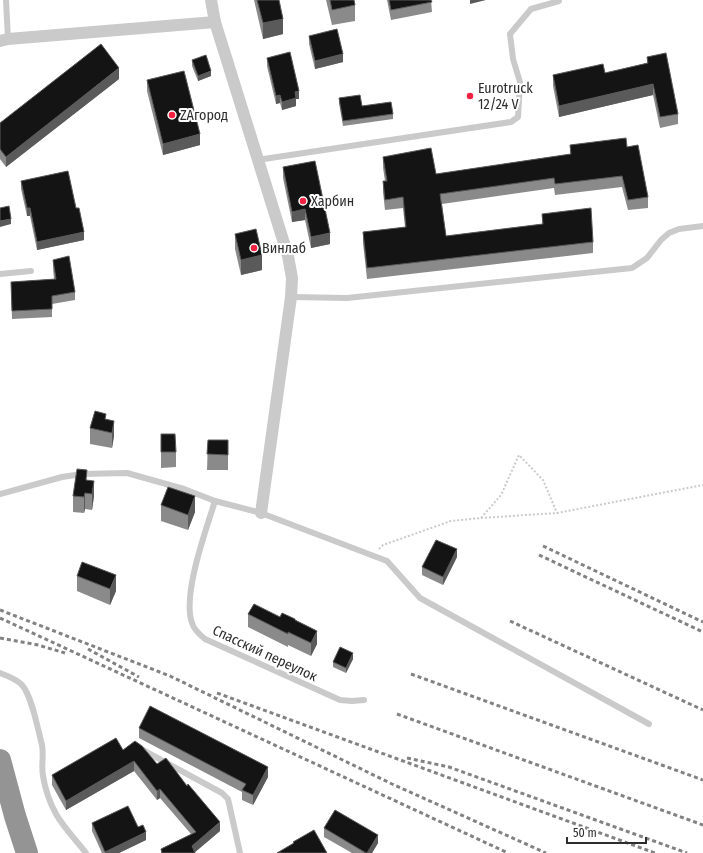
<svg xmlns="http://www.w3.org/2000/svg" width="703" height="853" viewBox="0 0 703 853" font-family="'Fira Sans Condensed',sans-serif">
<rect width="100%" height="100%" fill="#fff"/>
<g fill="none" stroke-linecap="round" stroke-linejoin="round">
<g stroke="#cacaca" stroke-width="2" stroke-dasharray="2 2" stroke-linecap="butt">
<path d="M 481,518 L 557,513 L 703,485"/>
<path d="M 379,549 L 383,545 L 451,521 L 481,518 L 501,495 L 519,455 L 543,480 L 557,513"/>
</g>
<g stroke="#cacaca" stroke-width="6">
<path d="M 6,0 L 8,39"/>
<path d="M 257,160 L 511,122 L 518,117 L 520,82 L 513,59 L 510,34 L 531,9 L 559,1"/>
<path d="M 0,274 L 31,271"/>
<path d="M 291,297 L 347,298 L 632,268 L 647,258 L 661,240 L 669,233 L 679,229 L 703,226"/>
<path d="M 0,494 L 62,477 L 82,474 L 127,473 L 184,489 L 215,501 L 261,513 L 387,561 L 420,598 L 649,724"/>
<path d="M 215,501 C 206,530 182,595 192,623 C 194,630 200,635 205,639 L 340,700 L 352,701 L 364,700"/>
<path d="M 0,673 C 7,676 17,679 22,685 C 32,696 38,730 42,745 C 44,755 41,766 43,776 C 45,788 50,803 56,814 C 64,828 76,840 86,853"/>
<path d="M 141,749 L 222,793 L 228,799 L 240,853"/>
</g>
<g stroke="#cacaca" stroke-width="12">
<path d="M 211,0 L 215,22"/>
<path d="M 0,41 L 8,39 L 215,22 L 288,256 L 292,278 L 291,297 L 261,513"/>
</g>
<path stroke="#949494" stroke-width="22" d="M 0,760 L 15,816 L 27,853"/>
<g stroke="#828282" stroke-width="3" stroke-dasharray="4 3" stroke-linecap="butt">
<path d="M 543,546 L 703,622"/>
<path d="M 539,555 L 703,632"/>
<path d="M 0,610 L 170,676 L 392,784 L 546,853"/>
<path d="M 0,618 L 508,853"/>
<path d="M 510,621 L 703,710"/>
<path d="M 0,638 L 38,645 L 65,653"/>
<path d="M 88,649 L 139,677"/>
<path d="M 411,674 L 703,780"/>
<path d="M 217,693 L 655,853"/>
<path d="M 397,714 L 703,825"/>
<path d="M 407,758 L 449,767 L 687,853"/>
</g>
</g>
<g fill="#8a8a8a">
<path d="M 254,0 L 279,0 L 283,34 L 263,39 Z"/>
<path d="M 326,0 L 354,0 L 355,5 L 355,21 L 332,25 Z"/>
<path d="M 387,0 L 432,0 L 431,0 L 432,12 L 391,20 Z"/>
<path d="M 309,36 L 343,62 L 315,69 L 309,44 Z"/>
<path d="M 647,57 L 678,114 L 678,124 L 660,128 L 653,95 L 559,117 L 553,86 L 553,75 L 605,73 L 647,63 Z"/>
<path d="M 267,58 L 299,99 L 296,99 L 296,106 L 282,110 L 280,103 L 276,104 L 267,66 Z"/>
<path d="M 192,60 L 211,76 L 198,81 L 192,66 Z"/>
<path d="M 119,79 L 6,167 L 0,159 L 0,123 Z"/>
<path d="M 147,80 L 200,145 L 163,155 L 147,91 Z"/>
<path d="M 339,98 L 362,106 L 393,114 L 393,119 L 343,126 L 339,103 Z"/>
<path d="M 570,145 L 627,147 L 648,197 L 648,208 L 628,210 L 622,187 L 555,195 L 554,188 L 442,204 L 446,236 L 542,224 L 542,214 L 593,242 L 593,253 L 367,279 L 363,243 L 363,232 L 405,227 L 403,208 L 385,210 L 383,192 L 383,181 L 385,181 L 383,168 L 383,157 L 436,174 L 570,154 Z"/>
<path d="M 283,167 L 330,244 L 311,248 L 305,220 L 292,222 L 283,178 Z"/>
<path d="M 21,181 L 76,208 L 84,240 L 37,250 L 30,216 L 27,216 L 21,189 Z"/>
<path d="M 235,234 L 262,270 L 241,275 L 235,249 Z"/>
<path d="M 53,260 L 75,292 L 75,300 L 52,304 L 52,317 L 12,319 L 11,282 L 54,279 L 53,268 Z"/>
<path d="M 106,419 L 114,436 L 112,448 L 90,444 L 90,428 Z"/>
<path d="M 161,434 L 176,452 L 176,467 L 161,468 Z"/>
<path d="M 208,440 L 228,440 L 228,470 L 207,470 Z"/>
<path d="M 87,480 L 94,496 L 92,510 L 85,509 L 84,513 L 73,512 L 73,496 Z"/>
<path d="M 161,505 L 195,512 L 188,530 L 161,521 Z"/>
<path d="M 457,557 L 443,585 L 422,575 L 422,567 Z"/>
<path d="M 77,576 L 116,591 L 110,605 L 77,591 Z"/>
<path d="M 248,614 L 280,617 L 295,620 L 317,644 L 311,656 L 288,645 L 288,647 L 248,627 Z"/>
<path d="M 353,659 L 346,673 L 333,667 L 333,662 Z"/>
<path d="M 139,728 L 268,777 L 253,805 L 242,800 L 242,792 L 139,738 Z"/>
<path d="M 123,750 L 157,764 L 220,831 L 195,852 L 195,853 L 161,853 L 161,849 L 191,834 L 160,798 L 157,800 L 134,771 L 66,810 L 52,785 L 52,775 Z"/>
<path d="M 92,823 L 138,827 L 146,840 L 119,853 L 102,853 L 92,831 Z"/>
<path d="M 324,828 L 378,843 L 372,853 L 352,853 L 324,837 Z"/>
</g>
<g fill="#5a5a5a">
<path d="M 470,0 L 486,0 L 470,4 Z"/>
<path d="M 283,19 L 283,34 L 263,39 L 263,23 Z"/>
<path d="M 343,54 L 343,62 L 315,69 L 315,61 Z"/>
<path d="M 119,68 L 119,79 L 6,167 L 6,157 Z"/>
<path d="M 211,71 L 211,76 L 198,81 L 198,76 Z"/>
<path d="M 653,84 L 653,95 L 559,117 L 559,106 Z"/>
<path d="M 299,91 L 299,99 L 296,99 L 296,106 L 282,110 L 282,102 L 295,92 Z"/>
<path d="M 280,95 L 280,103 L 276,104 L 276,96 Z"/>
<path d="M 200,134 L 200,145 L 163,155 L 163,144 Z"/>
<rect x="27" y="208" width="3" height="8"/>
<path d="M 305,209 L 305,220 L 292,222 L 292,212 Z"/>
<path d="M 11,219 L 11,224 L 0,227 L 0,221 Z"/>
<path d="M 84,232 L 84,240 L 37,250 L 37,242 Z"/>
<path d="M 330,233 L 330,244 L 311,248 L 311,237 Z"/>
<path d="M 262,255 L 262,270 L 241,275 L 241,260 Z"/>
<path d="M 114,421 L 114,436 L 112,448 L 112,433 Z"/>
<path d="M 94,481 L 94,496 L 92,510 L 92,494 Z"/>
<path d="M 85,493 L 85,509 L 84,513 L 84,497 Z"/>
<path d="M 195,496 L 195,512 L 188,530 L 188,515 Z"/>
<path d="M 457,549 L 457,557 L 443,585 L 443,577 Z"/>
<path d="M 116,575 L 116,591 L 110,605 L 110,589 Z"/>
<path d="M 317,631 L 317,644 L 311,656 L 311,643 Z"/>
<path d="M 353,653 L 353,659 L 346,673 L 346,668 Z"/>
<path d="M 134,761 L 134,771 L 66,810 L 66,801 Z"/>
<path d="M 268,767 L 268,777 L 253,805 L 253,795 Z"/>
<path d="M 160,789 L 160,798 L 157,800 L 157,791 Z"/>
<path d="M 220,822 L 220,831 L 194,853 L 192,846 Z"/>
<path d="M 146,832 L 146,840 L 119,853 L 105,853 L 105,852 Z"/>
<path d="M 378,835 L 378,843 L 372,853 L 367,853 Z"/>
</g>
<g fill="#141414" stroke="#5a5a5a">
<path d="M 257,0 L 279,0 L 283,19 L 263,23 Z"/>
<path d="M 330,0 L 354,0 L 355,5 L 332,10 Z"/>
<path d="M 389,0 L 431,0 L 432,2 L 391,10 Z"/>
<path d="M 337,29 L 343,54 L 315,61 L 309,36 Z"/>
<path d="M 101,44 L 119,68 L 6,157 L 0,149 L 0,123 Z"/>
<path d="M 290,52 L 299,91 L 295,92 L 296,98 L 282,102 L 280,95 L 276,96 L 267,58 Z"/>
<path d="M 666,53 L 678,114 L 660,117 L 653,84 L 559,106 L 553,75 L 603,64 L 605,73 L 648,63 L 647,57 Z"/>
<path d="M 206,55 L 211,71 L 198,76 L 192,60 Z"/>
<path d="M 184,71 L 200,134 L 163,144 L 147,80 Z"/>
<path d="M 360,95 L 362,106 L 391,102 L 393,114 L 343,121 L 339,98 Z"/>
<path d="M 626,138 L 627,147 L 638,145 L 648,197 L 628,200 L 622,176 L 555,184 L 554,178 L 440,194 L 446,236 L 543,224 L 542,214 L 591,208 L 593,242 L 367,268 L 363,232 L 406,227 L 403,197 L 385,200 L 383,181 L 387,181 L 383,157 L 431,148 L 436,174 L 571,154 L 570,145 Z"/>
<path d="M 315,161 L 330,233 L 311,237 L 305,209 L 292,212 L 283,167 Z"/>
<path d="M 68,171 L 76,208 L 79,208 L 84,232 L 37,242 L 30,208 L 27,208 L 21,181 Z"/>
<path d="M 9,206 L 11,219 L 0,221 L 0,208 Z"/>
<path d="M 256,229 L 262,255 L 241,260 L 235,234 Z"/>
<path d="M 69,256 L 75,292 L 52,296 L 52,309 L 12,311 L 11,282 L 56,279 L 53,260 Z"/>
<path d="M 95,411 L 106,414 L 105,419 L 114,421 L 112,433 L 90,428 Z"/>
<path d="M 161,434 L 175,434 L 176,452 L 161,452 Z"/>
<path d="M 208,440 L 228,440 L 228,455 L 207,454 Z"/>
<path d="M 77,469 L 87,470 L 86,480 L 94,481 L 92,494 L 85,493 L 84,497 L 73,496 Z"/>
<path d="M 168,487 L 195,496 L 188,515 L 161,505 Z"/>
<path d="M 436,540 L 457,549 L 443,577 L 422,567 Z"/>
<path d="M 82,562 L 116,575 L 110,589 L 77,576 Z"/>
<path d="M 254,604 L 280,617 L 282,613 L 295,619 L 295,620 L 317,631 L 311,643 L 288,632 L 288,634 L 248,614 Z"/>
<path d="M 340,647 L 353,653 L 346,668 L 333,662 Z"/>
<path d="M 150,706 L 268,767 L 253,795 L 242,790 L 246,784 L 139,728 Z"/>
<path d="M 116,738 L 123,750 L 135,741 L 142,746 L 157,764 L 166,758 L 187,786 L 188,784 L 220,822 L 192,846 L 195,853 L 162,853 L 161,849 L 196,832 L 160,789 L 157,791 L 134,761 L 66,801 L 52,775 Z"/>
<path d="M 128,806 L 138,827 L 143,825 L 146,832 L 105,852 L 92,823 Z"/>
<path d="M 335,810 L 378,835 L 367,853 L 366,853 L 324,828 Z"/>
<path d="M 314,830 L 327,853 L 277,853 L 294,843 L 293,842 Z"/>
</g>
<g fill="#f32142" stroke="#fff" stroke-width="1.5">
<circle cx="470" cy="96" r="4"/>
<circle cx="172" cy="115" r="4"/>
<circle cx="303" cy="201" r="4"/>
<circle cx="254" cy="248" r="4"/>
</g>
<g text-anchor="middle" stroke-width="4" stroke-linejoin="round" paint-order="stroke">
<g font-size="14" fill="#2d2d2d" stroke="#fff" text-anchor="start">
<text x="478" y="93">Eurotruck<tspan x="478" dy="16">12/24 V</tspan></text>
<text x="180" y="120">ZAгород</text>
<text x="311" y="206">Харбин</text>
<text x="262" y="253">Винлаб</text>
</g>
<g font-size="14" fill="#2d2d2d" stroke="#fff">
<text transform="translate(265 653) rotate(25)" y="5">Спасский переулок</text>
</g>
</g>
<path d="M567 837v6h79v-6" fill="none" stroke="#2d2d2d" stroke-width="2"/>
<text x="573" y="837" font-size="12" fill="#2d2d2d" stroke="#ffffff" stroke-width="3" paint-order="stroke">50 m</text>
</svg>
